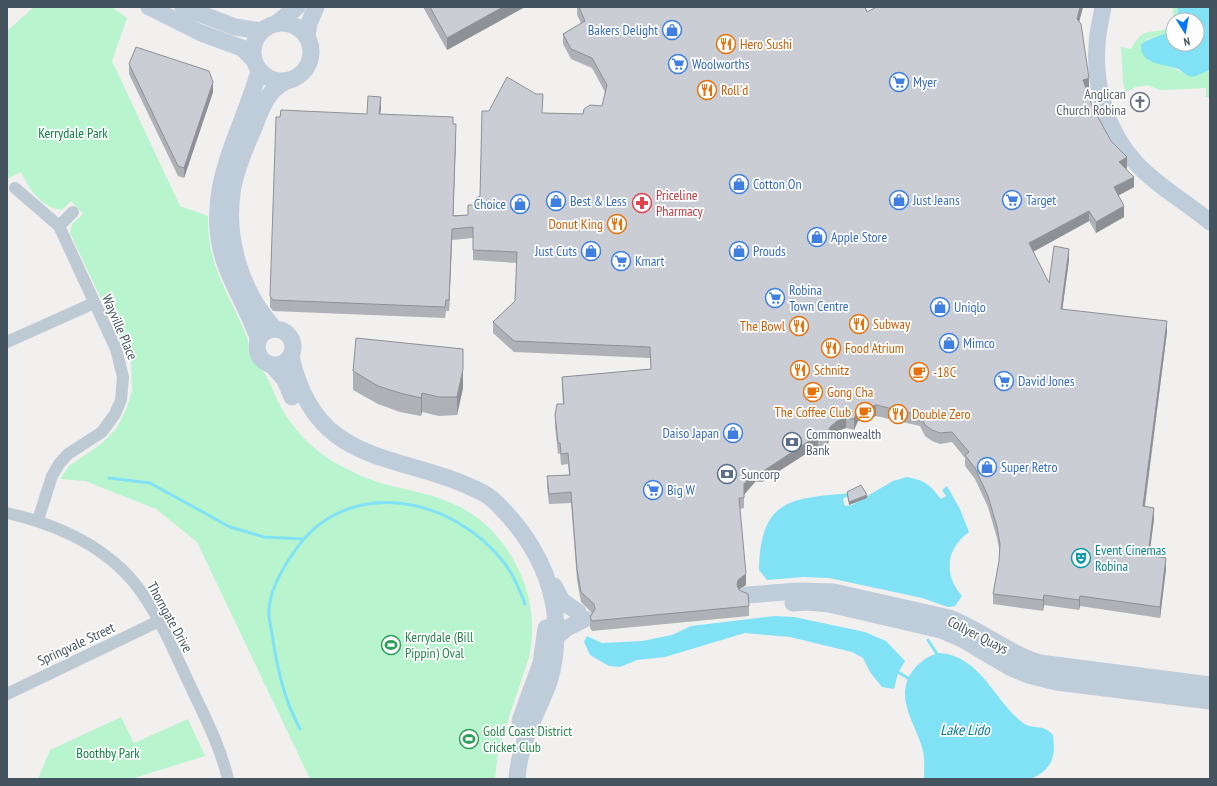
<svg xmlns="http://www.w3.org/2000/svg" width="1217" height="786" viewBox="0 0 1217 786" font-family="'PT Sans Narrow',sans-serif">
<rect width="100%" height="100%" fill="#f2efef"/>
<g fill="#b8f4cd">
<path d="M 34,7 L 112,7 L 127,18 L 112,61 L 180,206 L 208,216 C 207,267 229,293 247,337 C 249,342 247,348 249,352 C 253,363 257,364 263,371 C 271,382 275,397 282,409 C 294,430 313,450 334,462 C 350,471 366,479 384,484 C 408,490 433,494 456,505 C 500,525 531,576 532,624 C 533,635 531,646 529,657 L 498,751 L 495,779 L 310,779 L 197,542 L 156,509 L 85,481 L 60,479 L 69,466 L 101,444 L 117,428 L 127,407 L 132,391 L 131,362 L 70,233 L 72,224 L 83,214 L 71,201 L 62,210 C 41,208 30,190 21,172 L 7,179 L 7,31 Z"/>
<path d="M 1172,7 L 1178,7 L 1177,20 L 1173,20 L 1173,27 L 1162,36 L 1146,39 L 1171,67 L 1189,76 L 1210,70 L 1210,97 L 1206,97 L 1206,88 L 1160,90 L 1147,85 L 1136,87 L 1125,92 L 1123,81 L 1121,47 L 1131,49 C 1134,44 1138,37 1143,34 C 1155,28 1170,36 1173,16 C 1173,12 1174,10 1172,7 Z"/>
<path d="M 121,717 L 134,743 L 188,719 L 205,756 L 131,779 L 38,779 L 50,750 Z"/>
</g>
<g fill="#81e2f6">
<path d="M 1178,7 L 1210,7 L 1210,70 C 1203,72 1196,78 1189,76 C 1185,75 1182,71 1178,69 C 1165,64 1140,65 1141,45 C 1150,36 1164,38 1173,27 L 1173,44 L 1197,44 L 1197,20 L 1177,20 Z"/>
<path d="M 907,477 C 926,481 929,484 941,499 L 946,496 L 942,490 L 947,486 L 960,509 L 969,532 C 946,549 943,574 962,596 L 955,606 L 948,607 L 922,598 L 829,578 L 804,577 L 767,580 L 759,570 C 760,498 792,498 852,493 L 843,499 L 845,506 L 852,505 L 893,481 Z"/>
<path d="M 774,616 L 794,617 L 865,632 L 886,641 L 905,661 L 898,673 L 894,689 L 882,687 L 870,672 L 863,658 L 852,652 L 790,637 L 745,633 L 665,657 L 637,660 L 620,667 L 609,666 L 590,655 L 584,642 L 587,636 L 602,643 L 642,641 L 672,635 L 691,626 Z"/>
<path d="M 940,653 C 982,657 994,701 1023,723 C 1033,730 1042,723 1053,735 C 1056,758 1052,769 1031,779 L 924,779 C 924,770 925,760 923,751 C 916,723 892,697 914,669 C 921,661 929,655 940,653 Z"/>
</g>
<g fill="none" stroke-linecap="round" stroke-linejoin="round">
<g stroke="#81e2f6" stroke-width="3">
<path d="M 109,478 L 150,483 L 230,527 L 264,537 L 303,539"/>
<path d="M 928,640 L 937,654"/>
<path d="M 898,672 L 908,678"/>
<path d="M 300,729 C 284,700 277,667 272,634 C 271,627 268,617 269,610 C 270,589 282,569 294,552 C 346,474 454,496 505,564 C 514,575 520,591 525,604"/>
</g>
<g stroke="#becad3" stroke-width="12">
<path d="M 15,188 L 59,226 L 116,349 L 123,377 L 121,400 L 115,414 L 102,432 L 68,454 L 59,464 L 52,476 L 38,520"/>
<path d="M 59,226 L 73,212"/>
<path d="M 7,342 L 94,303"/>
<path d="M 7,513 C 59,525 110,547 142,593 C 161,620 174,651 188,681 C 203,713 220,745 228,779"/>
<path d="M 7,694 L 159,621"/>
</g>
<g stroke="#bfcdda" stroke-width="17">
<path d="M 149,7 L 201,33 L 242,48 L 253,59"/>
<path d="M 183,7 L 235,27 L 261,31"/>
<path d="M 1103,7 C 1101,20 1097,33 1097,46 C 1094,87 1107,132 1136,163 C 1157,186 1186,202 1210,222"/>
<circle cx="282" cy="52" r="29"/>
<path d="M 277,23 L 297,7"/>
<path d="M 307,37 L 309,23 L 316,7"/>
<circle cx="275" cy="347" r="18"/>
<path d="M 275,329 C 241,293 224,236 233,187 C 237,167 245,148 253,130 C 261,110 267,88 289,80"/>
<path d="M 258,338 C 249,311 233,287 224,260 C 202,190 241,135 259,71"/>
<path d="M 291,356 C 316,472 403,450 485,494 C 494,499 500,507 507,514 C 533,543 550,574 555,613 C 557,635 556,660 549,682 C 537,714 519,743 517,779"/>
<path d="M 272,365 L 285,380 L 292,397"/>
<path d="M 554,586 L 562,601 L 578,612"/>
<path d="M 747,595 L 798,591 L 834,592 L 949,618 C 981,630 1007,653 1040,663 L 1210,685"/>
<path d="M 793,603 L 807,602 L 829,604 L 941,630 L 962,639 L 1011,668 L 1028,675 L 1056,682 L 1210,701"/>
<path d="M 556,637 L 567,628 L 585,619"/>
<path d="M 520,721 L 541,663 L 546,628"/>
</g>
</g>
<g fill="#aeb1b6">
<path d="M 423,7 L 525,7 L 447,50 Z"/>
<path d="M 577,7 L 865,7 L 867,12 L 877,7 L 1083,7 L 1079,22 L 1089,88 L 1086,89 L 1093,108 L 1111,141 L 1127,168 L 1126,169 L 1134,187 L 1118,195 L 1124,217 L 1096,233 L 1089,221 L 1033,252 L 1049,283 L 1069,260 L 1062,310 L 1167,332 L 1145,507 L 1154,519 L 1149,555 L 1166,569 L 1160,618 L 1080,606 L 1079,610 L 1044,605 L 1043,611 L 993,604 L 993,594 L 999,561 L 1000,553 L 997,538 L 988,507 L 975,479 L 965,466 L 965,458 L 952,442 L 940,444 L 932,441 L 925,436 L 920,426 L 876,416 L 858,421 L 854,430 L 846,428 L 837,431 L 830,438 L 827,446 L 818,446 L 762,482 L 755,482 L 744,494 L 744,508 L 740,509 L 746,585 L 739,590 L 749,606 L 749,616 L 592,631 L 590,628 L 590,617 L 592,613 L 581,602 L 577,580 L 571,503 L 549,504 L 547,487 L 547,476 L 569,475 L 568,464 L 561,465 L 560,453 L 558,454 L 555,426 L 555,415 L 563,404 L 562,387 L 562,377 L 651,369 L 650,358 L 514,352 L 493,333 L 493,322 L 515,301 L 517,263 L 473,260 L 473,238 L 452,240 L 449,311 L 446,311 L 445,318 L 273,311 L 270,307 L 270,296 L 280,117 L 367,114 L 381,107 L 380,114 L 453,124 L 456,134 L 453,215 L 468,215 L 476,205 L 476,198 L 480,196 L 543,113 L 583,114 L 602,106 L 605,92 L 592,68 L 571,59 L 563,44 L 563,34 L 581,23 L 577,15 Z"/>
<path d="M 129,64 L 213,92 L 184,178 L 178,176 L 129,74 Z"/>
<path d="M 353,371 L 463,388 L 457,415 L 439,416 L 422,412 L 421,416 L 400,412 L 378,404 L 353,390 Z"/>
<path d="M 847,492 L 867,498 L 849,505 L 847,495 Z"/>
</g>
<g fill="#8d9094">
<path d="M 503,7 L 525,7 L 447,50 L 447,38 Z"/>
<path d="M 1080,7 L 1083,7 L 1077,30 L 1077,19 Z"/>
<path d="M 1089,78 L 1089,88 L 1083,91 L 1083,80 Z"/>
<path d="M 213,82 L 213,92 L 184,178 L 184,168 Z"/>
<path d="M 381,97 L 381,107 L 379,125 L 379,114 Z"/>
<path d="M 456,124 L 456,134 L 453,226 L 453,216 Z"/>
<path d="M 1127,157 L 1127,168 L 1119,173 L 1119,162 Z"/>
<path d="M 1134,177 L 1134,187 L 1114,198 L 1114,187 Z"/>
<path d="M 1124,206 L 1124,217 L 1096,233 L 1096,222 Z"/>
<path d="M 1089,211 L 1089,221 L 1029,254 L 1029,243 Z"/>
<path d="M 452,229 L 452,240 L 449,311 L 449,300 Z"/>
<path d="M 1069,249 L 1069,260 L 1061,320 L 1061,309 Z"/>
<path d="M 1167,321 L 1167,332 L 1143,517 L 1143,506 Z"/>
<path d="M 463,369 L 463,388 L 457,415 L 457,397 Z"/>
<path d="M 422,393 L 422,412 L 421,416 L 421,398 Z"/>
<path d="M 876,405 L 876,416 L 858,421 L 854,430 L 854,419 L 858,410 Z"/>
<path d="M 846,418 L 846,428 L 837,431 L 830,438 L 827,446 L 827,435 L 830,427 L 837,421 Z"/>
<path d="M 818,435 L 818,446 L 762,482 L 762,472 Z"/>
<path d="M 755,471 L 755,482 L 744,495 L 744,484 Z"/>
<path d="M 867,495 L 867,498 L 849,505 L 849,502 Z"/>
<path d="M 1154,508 L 1154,519 L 1148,566 L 1148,555 Z"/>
<path d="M 1166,558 L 1166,569 L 1160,618 L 1160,607 Z"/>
<path d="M 746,574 L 746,585 L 738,590 L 737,585 L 738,580 Z"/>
<path d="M 1044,595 L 1044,605 L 1043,611 L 1043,600 Z"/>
<path d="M 1080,596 L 1080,606 L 1079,610 L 1079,600 Z"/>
</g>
<g fill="#caced4" stroke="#8d9094">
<path d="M 430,7 L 503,7 L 447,38 Z"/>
<path d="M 579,7 L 865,7 L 867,12 L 877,7 L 1080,7 L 1077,19 L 1081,24 L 1089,78 L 1083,80 L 1093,108 L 1111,141 L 1127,157 L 1119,162 L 1134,177 L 1114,187 L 1124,206 L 1096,222 L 1089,211 L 1029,243 L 1049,283 L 1054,246 L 1069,249 L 1061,309 L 1167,321 L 1143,506 L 1154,508 L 1148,555 L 1166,558 L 1160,607 L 1080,596 L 1079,600 L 1044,595 L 1043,600 L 993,594 L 999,561 L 1000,544 L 997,527 L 988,496 L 975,468 L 965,455 L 969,452 L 952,432 L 940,433 L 932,430 L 925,425 L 920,415 L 876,405 L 858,410 L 854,419 L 846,418 L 837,421 L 830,427 L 827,435 L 818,435 L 762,472 L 755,471 L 744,484 L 744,498 L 739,498 L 746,574 L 738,580 L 737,585 L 739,590 L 748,594 L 749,606 L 592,621 L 590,617 L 595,609 L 594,604 L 581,592 L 577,569 L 571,492 L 549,494 L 547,476 L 570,475 L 568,453 L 561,454 L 560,443 L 558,443 L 555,415 L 557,404 L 564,404 L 562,377 L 651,369 L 650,347 L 514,341 L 493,322 L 515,301 L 517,252 L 473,250 L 473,227 L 452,229 L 449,300 L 446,300 L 445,307 L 273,300 L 270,296 L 276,117 L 280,117 L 281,110 L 367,114 L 368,96 L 381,97 L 379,114 L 453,117 L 453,124 L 456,124 L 453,216 L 468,215 L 468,205 L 479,205 L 476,198 L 480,196 L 482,111 L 489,111 L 507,77 L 536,94 L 543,94 L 542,113 L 583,114 L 584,109 L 590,105 L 602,106 L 607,85 L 592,58 L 571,49 L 563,34 L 585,21 Z"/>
<path d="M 136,47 L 209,71 L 213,82 L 184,168 L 178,166 L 129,64 Z"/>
<path d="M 356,338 L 463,349 L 463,369 L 457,397 L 439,397 L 422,393 L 421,398 L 400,393 L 378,386 L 353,371 Z"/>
<path d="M 861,485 L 867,495 L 849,502 L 847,492 Z"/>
</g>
<defs>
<symbol id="shop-ring" viewBox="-11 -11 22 22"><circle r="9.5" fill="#fff" stroke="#3f7fe0" stroke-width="1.5"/><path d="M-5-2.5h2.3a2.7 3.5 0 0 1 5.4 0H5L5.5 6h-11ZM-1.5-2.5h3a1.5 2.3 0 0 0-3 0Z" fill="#3f7fe0"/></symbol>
<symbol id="restaurant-ring" viewBox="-11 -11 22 22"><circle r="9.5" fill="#fff" stroke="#e8710a" stroke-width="1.5"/><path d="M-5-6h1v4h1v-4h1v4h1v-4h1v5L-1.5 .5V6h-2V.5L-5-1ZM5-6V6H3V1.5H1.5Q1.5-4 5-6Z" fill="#e8710a"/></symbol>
<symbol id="supermarket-ring" viewBox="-11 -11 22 22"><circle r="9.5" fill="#fff" stroke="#3f7fe0" stroke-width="1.5"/><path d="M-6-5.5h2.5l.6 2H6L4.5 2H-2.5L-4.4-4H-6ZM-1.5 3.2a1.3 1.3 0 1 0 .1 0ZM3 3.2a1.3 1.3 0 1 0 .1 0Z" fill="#3f7fe0"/></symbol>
<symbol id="church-ring" viewBox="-11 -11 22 22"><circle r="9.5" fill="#fff" stroke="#6b7280" stroke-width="1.5"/><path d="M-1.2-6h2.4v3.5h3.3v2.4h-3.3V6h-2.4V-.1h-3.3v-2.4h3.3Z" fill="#6b7280"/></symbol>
<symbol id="pharmacy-ring" viewBox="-11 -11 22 22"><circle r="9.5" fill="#fff" stroke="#e0444e" stroke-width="1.5"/><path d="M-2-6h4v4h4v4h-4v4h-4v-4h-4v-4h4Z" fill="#e0444e"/></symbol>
<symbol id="cafe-ring" viewBox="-11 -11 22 22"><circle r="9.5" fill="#fff" stroke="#e8710a" stroke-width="1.5"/><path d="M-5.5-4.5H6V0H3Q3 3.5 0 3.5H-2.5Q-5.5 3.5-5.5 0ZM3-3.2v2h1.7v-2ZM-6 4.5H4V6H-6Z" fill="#e8710a"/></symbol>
<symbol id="bank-ring" viewBox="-11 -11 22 22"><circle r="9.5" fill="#fff" stroke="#5c6f8a" stroke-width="1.5"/><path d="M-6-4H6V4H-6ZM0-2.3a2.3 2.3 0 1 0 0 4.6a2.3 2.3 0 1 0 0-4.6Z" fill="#5c6f8a"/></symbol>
<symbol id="theatre-ring" viewBox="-11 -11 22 22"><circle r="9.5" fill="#fff" stroke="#0f9aa8" stroke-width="1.5"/><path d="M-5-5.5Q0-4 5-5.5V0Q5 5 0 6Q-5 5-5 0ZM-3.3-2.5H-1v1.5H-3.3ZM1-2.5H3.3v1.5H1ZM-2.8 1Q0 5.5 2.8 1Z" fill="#0f9aa8"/></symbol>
<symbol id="stadium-ring" viewBox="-11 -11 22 22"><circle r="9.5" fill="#fff" stroke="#2e9e5b" stroke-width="1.5"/><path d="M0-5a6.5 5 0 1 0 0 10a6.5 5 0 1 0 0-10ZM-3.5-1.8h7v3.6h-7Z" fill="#2e9e5b"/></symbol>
</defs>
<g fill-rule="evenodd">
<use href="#shop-ring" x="661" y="19" width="22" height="22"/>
<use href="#restaurant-ring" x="715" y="33" width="22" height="22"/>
<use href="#supermarket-ring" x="667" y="53" width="22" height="22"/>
<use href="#supermarket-ring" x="888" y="71" width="22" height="22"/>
<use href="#restaurant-ring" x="696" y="79" width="22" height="22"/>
<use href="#church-ring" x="1129" y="91" width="22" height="22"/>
<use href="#shop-ring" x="728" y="173" width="22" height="22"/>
<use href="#shop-ring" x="888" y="189" width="22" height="22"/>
<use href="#supermarket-ring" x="1001" y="189" width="22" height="22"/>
<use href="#shop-ring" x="545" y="190" width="22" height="22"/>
<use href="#pharmacy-ring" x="631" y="192" width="22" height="22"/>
<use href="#shop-ring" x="509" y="193" width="22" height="22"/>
<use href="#restaurant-ring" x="606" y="213" width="22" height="22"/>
<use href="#shop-ring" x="806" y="226" width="22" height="22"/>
<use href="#shop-ring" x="580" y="240" width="22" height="22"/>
<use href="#shop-ring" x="728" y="240" width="22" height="22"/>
<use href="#supermarket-ring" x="610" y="250" width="22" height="22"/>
<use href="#supermarket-ring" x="764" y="287" width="22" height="22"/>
<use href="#shop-ring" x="929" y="296" width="22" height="22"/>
<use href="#restaurant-ring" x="848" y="313" width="22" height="22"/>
<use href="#restaurant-ring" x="788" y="315" width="22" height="22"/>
<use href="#shop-ring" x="938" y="332" width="22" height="22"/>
<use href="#restaurant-ring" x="820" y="337" width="22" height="22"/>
<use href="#restaurant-ring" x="789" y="359" width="22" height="22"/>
<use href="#cafe-ring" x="908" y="361" width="22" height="22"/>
<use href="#supermarket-ring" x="993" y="370" width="22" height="22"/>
<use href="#cafe-ring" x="802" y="381" width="22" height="22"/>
<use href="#cafe-ring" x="854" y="401" width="22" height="22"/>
<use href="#restaurant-ring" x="887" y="403" width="22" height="22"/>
<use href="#shop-ring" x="722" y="422" width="22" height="22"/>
<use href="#bank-ring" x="781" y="431" width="22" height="22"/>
<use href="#shop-ring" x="976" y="456" width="22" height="22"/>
<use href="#bank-ring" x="716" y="463" width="22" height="22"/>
<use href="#supermarket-ring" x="642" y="479" width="22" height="22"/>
<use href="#theatre-ring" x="1070" y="547" width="22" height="22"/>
<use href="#stadium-ring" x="380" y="634" width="22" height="22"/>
<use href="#stadium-ring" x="458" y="728" width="22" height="22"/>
</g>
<g text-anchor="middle" stroke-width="3.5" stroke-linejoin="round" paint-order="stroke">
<g font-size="14" fill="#366cbe" stroke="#fff" text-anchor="start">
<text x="658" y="35" text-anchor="end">Bakers Delight</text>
<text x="692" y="69">Woolworths</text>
<text x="913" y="87">Myer</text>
<text x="753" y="189">Cotton On</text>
<text x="913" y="205">Just Jeans</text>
<text x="1026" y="205">Target</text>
<text x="570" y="206">Best &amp; Less</text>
<text x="506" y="209" text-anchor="end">Choice</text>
<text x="831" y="242">Apple Store</text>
<text x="577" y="256" text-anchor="end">Just Cuts</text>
<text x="753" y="256">Prouds</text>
<text x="635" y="266">Kmart</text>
<text x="789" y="295">Robina<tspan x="789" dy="16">Town Centre</tspan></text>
<text x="954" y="312">Uniqlo</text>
<text x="963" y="348">Mimco</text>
<text x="1018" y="386">David Jones</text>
<text x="719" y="438" text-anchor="end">Daiso Japan</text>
<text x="1001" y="472">Super Retro</text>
<text x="667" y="495">Big W</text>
</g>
<g font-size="14" fill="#c56008" stroke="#fff" text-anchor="start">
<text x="740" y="49">Hero Sushi</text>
<text x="721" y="95">Roll'd</text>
<text x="603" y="229" text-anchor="end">Donut King</text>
<text x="873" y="329">Subway</text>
<text x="785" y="331" text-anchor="end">The Bowl</text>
<text x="845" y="353">Food Atrium</text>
<text x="814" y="375">Schnitz</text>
<text x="933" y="377">-18C</text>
<text x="827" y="397">Gong Cha</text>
<text x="851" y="417" text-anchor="end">The Coffee Club</text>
<text x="912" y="419">Double Zero</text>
</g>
<g font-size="14" fill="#5b616d" stroke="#fff" text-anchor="end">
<text x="1126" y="99">Anglican<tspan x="1126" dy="16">Church Robina</tspan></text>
</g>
<g font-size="14" fill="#0d8342" stroke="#fff">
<text x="73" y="138">Kerrydale Park</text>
<text x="108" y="758">Boothby Park</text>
</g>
<g font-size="14" fill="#be3a42" stroke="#fff" text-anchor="start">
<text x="656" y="200">Priceline<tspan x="656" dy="16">Pharmacy</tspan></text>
</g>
<g font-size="14" fill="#45535e" stroke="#fff">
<text transform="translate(120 327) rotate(67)" y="5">Wayville Place</text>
<text transform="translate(170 617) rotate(61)" y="5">Thorngate Drive</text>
<text transform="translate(978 635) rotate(27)" y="5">Collyer Quays</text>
<text transform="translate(76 644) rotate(-25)" y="5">Springvale Street</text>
</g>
<g font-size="14" fill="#4e5e75" stroke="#fff" text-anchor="start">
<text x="806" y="439">Commonwealth<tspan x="806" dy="16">Bank</tspan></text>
<text x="741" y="479">Suncorp</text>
</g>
<g font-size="14" fill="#0d838f" stroke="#fff" text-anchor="start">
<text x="1095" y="555">Event Cinemas<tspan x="1095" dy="16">Robina</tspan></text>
</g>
<g font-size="14" fill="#27864d" stroke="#fff" text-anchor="start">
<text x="405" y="642">Kerrydale (Bill<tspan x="405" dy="16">Pippin) Oval</tspan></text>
<text x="483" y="736">Gold Coast District<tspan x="483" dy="16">Cricket Club</tspan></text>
</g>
<g font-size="15" font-style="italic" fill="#037d95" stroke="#fff">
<text x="965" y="735">Lake Lido</text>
</g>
</g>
<rect width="1217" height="786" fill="none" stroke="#45535e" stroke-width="16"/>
<g transform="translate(1185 32) rotate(169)"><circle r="19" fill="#ffffff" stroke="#b5babf"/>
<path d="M0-3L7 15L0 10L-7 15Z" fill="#0578f5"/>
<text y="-6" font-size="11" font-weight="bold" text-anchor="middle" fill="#45535e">N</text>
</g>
</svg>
